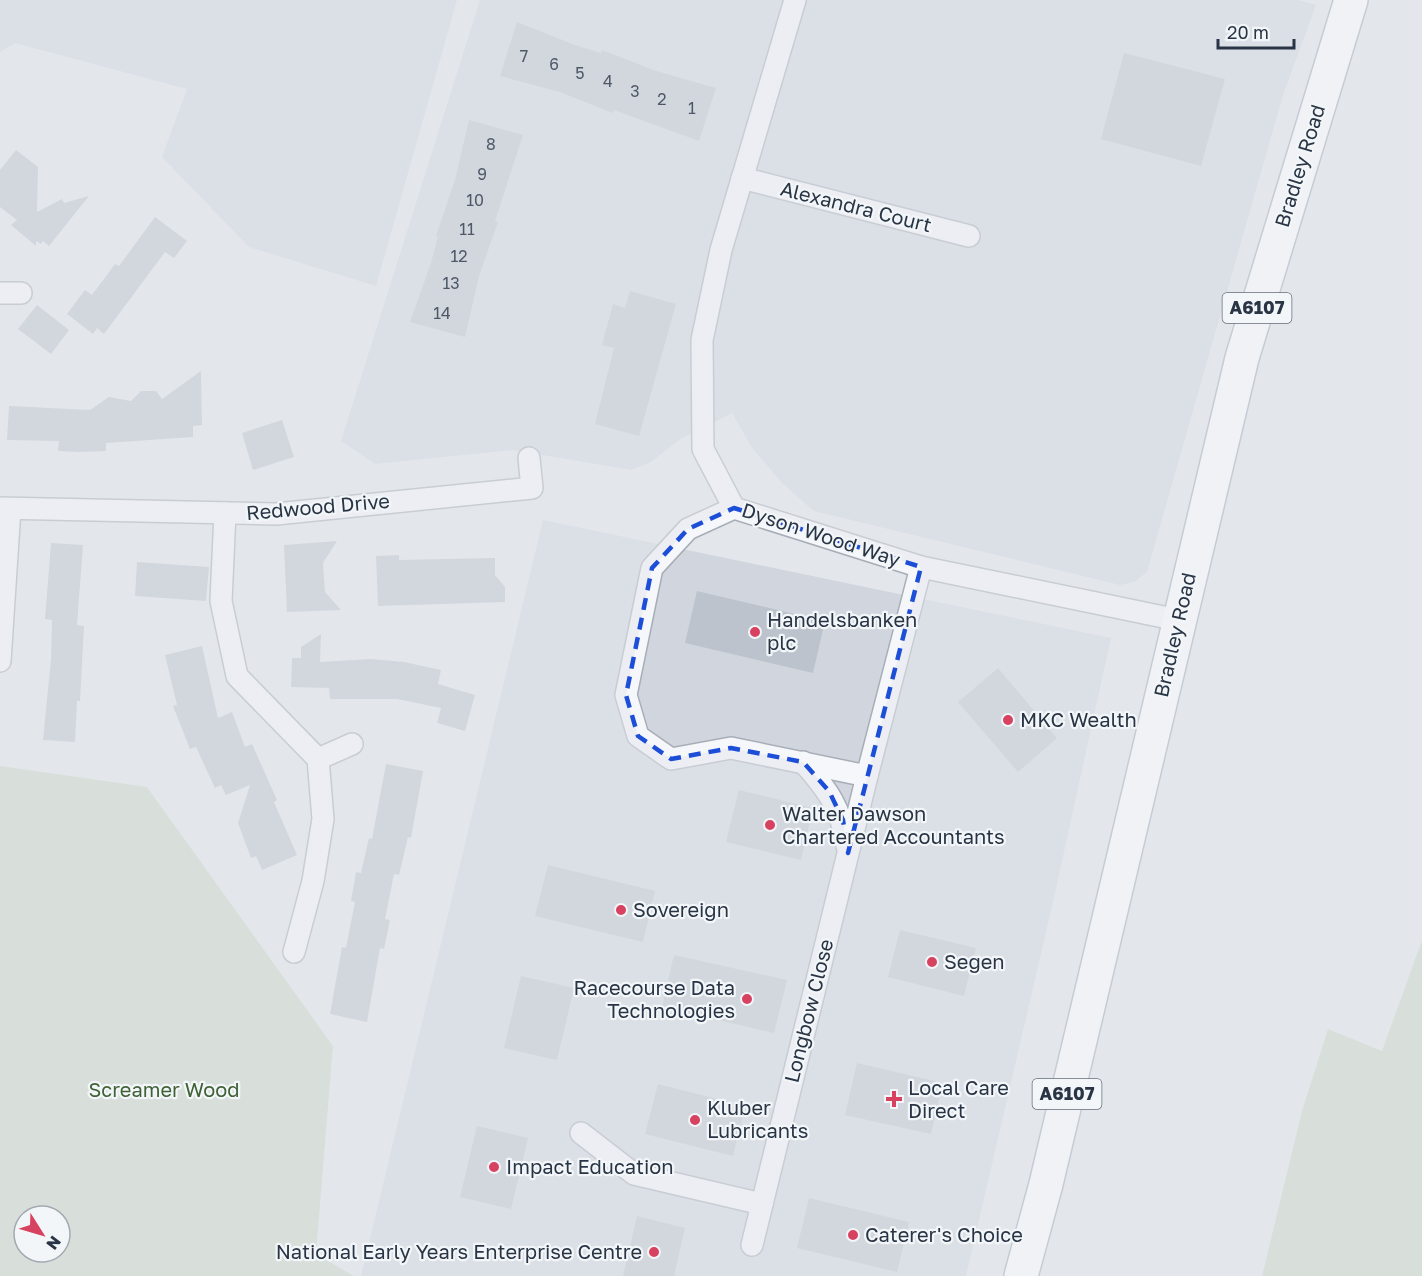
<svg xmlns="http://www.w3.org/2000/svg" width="1422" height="1276" viewBox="0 0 1422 1276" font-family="'Golos Text',sans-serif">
<rect width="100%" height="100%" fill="#e3e7ec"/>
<g fill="#d1d6de">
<path d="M 0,0 L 457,0 L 376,286 L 249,247 L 162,157 L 187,89 L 15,43 L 0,52 Z"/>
<path d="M 480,0 L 1298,0 L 1316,5 L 1283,95 L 1147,572 L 1134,582 L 1120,585 L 814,511 L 783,484 L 752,448 L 732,413 L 679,440 L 651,462 L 631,470 L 513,450 L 375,464 L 341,441 Z"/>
<path d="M 543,520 L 1111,638 L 1053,902 L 966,1276 L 361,1276 Z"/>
</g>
<g fill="#c9d6c3" fill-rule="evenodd">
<path d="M 0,766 L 147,787 L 333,1046 L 316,1254 L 354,1276 L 0,1276 ZM 24,1216 L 60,1216 L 60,1252 L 24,1252 Z"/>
<path d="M 1422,940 L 1422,1276 L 1262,1276 L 1302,1111 L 1328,1029 L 1382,1051 Z"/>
</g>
<g fill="#bcc3cc">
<path d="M 517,22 L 575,45 L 601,53 L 602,50 L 656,71 L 716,88 L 699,141 L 614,110 L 613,113 L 560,92 L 500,76 Z"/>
<path d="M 1124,53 L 1225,79 L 1201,166 L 1101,139 Z"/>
<path d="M 469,120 L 523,135 L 495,221 L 498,222 L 479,276 L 465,337 L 410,322 L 431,263 L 438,237 L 436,236 L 455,180 Z"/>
<path d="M 16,150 L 38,167 L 37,212 L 62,199 L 64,203 L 89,196 L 49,246 L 43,241 L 41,244 L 36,241 L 36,246 L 11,225 L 17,220 L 0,207 L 0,170 Z"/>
<path d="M 155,217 L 187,241 L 174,258 L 165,252 L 104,334 L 97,328 L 93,334 L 67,314 L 85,290 L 92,295 L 115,264 L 119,266 Z"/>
<path d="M 630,291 L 676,304 L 639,436 L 595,424 L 614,348 L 602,345 L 613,304 L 625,308 Z"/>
<path d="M 37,305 L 69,330 L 51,354 L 18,329 Z"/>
<path d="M 201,371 L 202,425 L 193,426 L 193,437 L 106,443 L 106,451 L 79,452 L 58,451 L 59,441 L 7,440 L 9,406 L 90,410 L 109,397 L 131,401 L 141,391 L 156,391 L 162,399 Z"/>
<path d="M 282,420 L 294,457 L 253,470 L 242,433 Z"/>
<path d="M 337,541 L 323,563 L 325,592 L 341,610 L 287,612 L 284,545 Z"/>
<path d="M 51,543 L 83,545 L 77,625 L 84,626 L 80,701 L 77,701 L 75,742 L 43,740 L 51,659 L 52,620 L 45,619 Z"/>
<path d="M 399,555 L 399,560 L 495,558 L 495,575 L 505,587 L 505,602 L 378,606 L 376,556 Z"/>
<path d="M 137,562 L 209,567 L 206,601 L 135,596 Z"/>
<path d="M 697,591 L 825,621 L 813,673 L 685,643 Z"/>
<path d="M 321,634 L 320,662 L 371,659 L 404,662 L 441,670 L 438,684 L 475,695 L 465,731 L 437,723 L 441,708 L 397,699 L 330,699 L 329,688 L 291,687 L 292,658 L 301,658 L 301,647 Z"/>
<path d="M 202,646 L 218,718 L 232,712 L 245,747 L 252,744 L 277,800 L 274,802 L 297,855 L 262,870 L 256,856 L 251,858 L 238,823 L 250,785 L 226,795 L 221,785 L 215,788 L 196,747 L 190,749 L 173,706 L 177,705 L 165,655 Z"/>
<path d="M 998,668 L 1057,738 L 1018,772 L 958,702 Z"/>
<path d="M 386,764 L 423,771 L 411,838 L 408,837 L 399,875 L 394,874 L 385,919 L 390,920 L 384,949 L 380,948 L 367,1022 L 330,1014 L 342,947 L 346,948 L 355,902 L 351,901 L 356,872 L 361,873 L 369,838 L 372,839 Z"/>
<path d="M 739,790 L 813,808 L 801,860 L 726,842 Z"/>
<path d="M 548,865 L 655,891 L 643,942 L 535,916 Z"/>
<path d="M 900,930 L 976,948 L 964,996 L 888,977 Z"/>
<path d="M 674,955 L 787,980 L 774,1033 L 662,1007 Z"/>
<path d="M 521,976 L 574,988 L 557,1060 L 504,1048 Z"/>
<path d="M 857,1063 L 943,1083 L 931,1134 L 845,1115 Z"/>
<path d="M 658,1084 L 745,1106 L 733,1156 L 645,1134 Z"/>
<path d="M 477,1126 L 528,1138 L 511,1209 L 460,1197 Z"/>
<path d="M 809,1198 L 909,1222 L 897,1272 L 797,1248 Z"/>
<path d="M 637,1216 L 685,1228 L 674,1276 L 623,1276 Z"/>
</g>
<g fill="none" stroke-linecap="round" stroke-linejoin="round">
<defs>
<g id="minor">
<path d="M 795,0 L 721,250 L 702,340 L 703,449 L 734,508 L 921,567 L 1178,620"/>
<path d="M 742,178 L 969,236"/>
<path d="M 0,293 L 21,293"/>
<path d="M 0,508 L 276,514 L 532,488 L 529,458"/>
<path d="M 734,508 L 688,529 L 652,568 L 626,695 L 638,736 L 671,759 L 731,748 L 867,776"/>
<path d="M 225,513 L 221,601 L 237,676 L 318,759 L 323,819 L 313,881 L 294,952"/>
<path d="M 0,661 L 10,509"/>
<path d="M 318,759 L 352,744"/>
<path d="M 803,762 C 828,790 841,808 847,846"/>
<path d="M 581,1133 L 634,1174 L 762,1204"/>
<path d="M 752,1245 L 867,776 L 921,567"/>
</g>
<path id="primary" d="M 1021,1276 L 1046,1184 L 1242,358 L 1351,0"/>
</defs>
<use href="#minor" stroke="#a7aeb7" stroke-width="24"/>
<use href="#primary" stroke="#a1acb8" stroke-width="36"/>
<use href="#minor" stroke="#f6f7fa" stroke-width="21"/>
<use href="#primary" stroke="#fff" stroke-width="33"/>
</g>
<path d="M0 0H1422V1276H0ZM 734,508 L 921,567 L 848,853 L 843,820 L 829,791 L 803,762 L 731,748 L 671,759 L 638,736 L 626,695 L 652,568 L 688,529 Z" fill="#e3e7ec" fill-opacity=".55" fill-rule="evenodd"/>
<path fill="none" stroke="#1d4ed8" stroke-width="4.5" stroke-dasharray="12 8" stroke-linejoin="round" d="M 734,508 L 921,567 L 848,853 L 843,820 L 829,791 L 803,762 L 731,748 L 671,759 L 638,736 L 626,695 L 652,568 L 688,529 Z"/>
<g fill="#d74260" stroke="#f3f6f9" stroke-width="2">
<circle cx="755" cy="632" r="6"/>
<circle cx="1008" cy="720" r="6"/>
<circle cx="770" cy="825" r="6"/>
<circle cx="621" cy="910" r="6"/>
<circle cx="932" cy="962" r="6"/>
<circle cx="747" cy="999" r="6"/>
<path d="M891 1090h6v6h6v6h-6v6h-6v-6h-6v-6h6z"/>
<circle cx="695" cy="1120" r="6"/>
<circle cx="494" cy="1167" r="6"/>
<circle cx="853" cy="1235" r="6"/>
<circle cx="654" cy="1252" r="6"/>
</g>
<g text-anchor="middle" stroke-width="4.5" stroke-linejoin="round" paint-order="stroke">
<g font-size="16" fill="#4e5867">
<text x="524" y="62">7</text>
<text x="554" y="70">6</text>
<text x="580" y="79">5</text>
<text x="608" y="87">4</text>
<text x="635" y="97">3</text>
<text x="662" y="105">2</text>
<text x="692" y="114">1</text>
<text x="491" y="150">8</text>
<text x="482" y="180">9</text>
<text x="475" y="206">10</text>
<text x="467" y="235">11</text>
<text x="459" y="262">12</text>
<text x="451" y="289">13</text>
<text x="442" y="319">14</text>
</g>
<g fill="#f3f6f9" stroke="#666f7b" stroke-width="1.5">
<rect x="1222.5" y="293" width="69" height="30" rx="4.5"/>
<rect x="1032.5" y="1079" width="69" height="30" rx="4.5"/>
</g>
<g font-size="18" font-weight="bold" fill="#293545">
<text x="1257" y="314">A6107</text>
<text x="1067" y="1100">A6107</text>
</g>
<g font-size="20" fill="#293545" stroke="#f3f6f9">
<text transform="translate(1300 166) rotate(-73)" y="7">Bradley Road</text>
<text transform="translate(856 207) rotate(14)" y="7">Alexandra Court</text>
<text transform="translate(318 507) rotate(-5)" y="7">Redwood Drive</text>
<text transform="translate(821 535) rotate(18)" y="7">Dyson Wood Way</text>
<text transform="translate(1175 635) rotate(-77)" y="7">Bradley Road</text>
<text transform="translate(809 1011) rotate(-76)" y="7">Longbow Close</text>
</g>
<g font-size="20" fill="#293545" stroke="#f3f6f9" text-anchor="start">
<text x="767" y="627">Handelsbanken<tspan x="767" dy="23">plc</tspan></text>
<text x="1020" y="727">MKC Wealth</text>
<text x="782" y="821">Walter Dawson<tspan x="782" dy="23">Chartered Accountants</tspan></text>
<text x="633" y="917">Sovereign</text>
<text x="944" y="969">Segen</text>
<text x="735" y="995" text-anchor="end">Racecourse Data<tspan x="735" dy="23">Technologies</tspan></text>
<text x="908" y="1095">Local Care<tspan x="908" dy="23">Direct</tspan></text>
<text x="707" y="1115">Kluber<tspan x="707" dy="23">Lubricants</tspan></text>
<text x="506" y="1174">Impact Education</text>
<text x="865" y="1242">Caterer's Choice</text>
<text x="642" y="1259" text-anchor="end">National Early Years Enterprise Centre</text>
</g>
<g font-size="20" fill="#406236" stroke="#f3f6f9">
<text x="164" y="1097">Screamer Wood</text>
</g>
</g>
<g transform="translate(42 1234) rotate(127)"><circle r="28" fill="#f3f6f9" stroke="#a2a9b1" stroke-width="1.5"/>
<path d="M0-4.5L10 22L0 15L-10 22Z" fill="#d74260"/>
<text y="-9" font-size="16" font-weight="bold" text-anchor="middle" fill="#293545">N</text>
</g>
<path d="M1218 39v9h76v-9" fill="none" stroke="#293545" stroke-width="3"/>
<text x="1227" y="39" font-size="18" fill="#293545" stroke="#f3f6f9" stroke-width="4.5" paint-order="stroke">20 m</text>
</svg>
